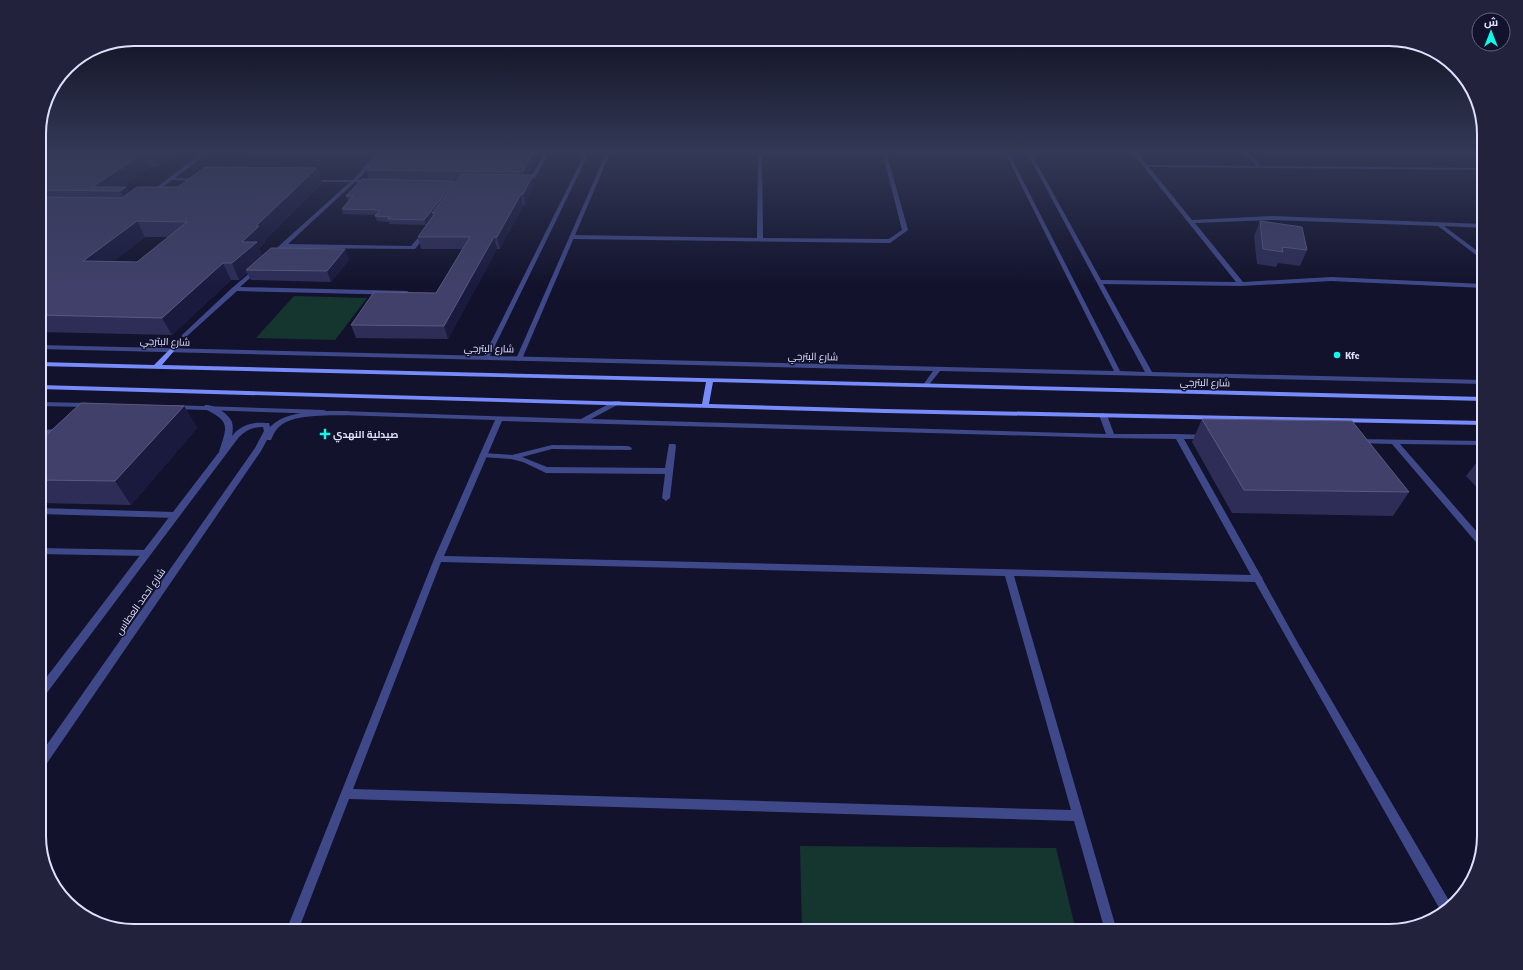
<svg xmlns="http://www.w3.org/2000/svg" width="1523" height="970" viewBox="0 0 1523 970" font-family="Signika,Cairo,sans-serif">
<rect width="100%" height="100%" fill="#12122c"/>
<g fill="#15362f">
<path d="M 294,296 L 367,298 L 335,340 L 256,338 Z"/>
<path d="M 800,846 L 1056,848 L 1076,931 L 802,931 Z"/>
</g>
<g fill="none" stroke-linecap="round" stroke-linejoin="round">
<g fill="#3f4989" fill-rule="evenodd">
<path d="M 60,429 L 64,431 L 63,433 L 39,434 L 39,430 Z"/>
<path d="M 669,444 L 675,444 L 676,446 L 670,498 L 666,501 L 662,498 L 665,474 L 546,473 L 523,462 L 511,459 L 483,457 L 479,455 L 483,453 L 512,455 L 552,445 L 628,446 L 632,448 L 631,450 L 552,449 L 522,457 L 547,467 L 665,468 Z"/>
<path d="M 39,508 L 175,512 L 179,515 L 175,518 L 39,514 Z"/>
</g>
<g fill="#3f4989" fill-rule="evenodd">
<path d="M 205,151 L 210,151 L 175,178 L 197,179 L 199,180 L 199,181 L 172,180 L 154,194 L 150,194 L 150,192 Z"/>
<path d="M 378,151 L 383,151 L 358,180 L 369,180 L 371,181 L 371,182 L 355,182 L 288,244 L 411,246 L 424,231 L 428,231 L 428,233 L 415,249 L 284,248 L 274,257 L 270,257 L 270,255 L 280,245 L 350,182 L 311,182 L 309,181 L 309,180 L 353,180 Z"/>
<path d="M 546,151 L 550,151 L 532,183 L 530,184 L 525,184 L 525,182 L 528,182 Z"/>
<path d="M 758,151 L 762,151 L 763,238 L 889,239 L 902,230 L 882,151 L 886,151 L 908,230 L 890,243 L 572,239 L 569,237 L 572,235 L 757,238 Z"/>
<path d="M 1004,151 L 1008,151 L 1120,371 L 1145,372 L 1026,151 L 1030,151 L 1101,280 L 1236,282 L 1131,151 L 1136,151 L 1147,165 L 1256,166 L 1242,151 L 1247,151 L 1261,166 L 1484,168 L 1484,170 L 1149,167 L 1192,220 L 1272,216 L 1484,224 L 1484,228 L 1444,226 L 1484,256 L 1484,261 L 1438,226 L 1272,220 L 1195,223 L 1243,282 L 1331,277 L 1484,284 L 1484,288 L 1331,281 L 1241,286 L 1103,284 L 1152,372 L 1484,380 L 1484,384 L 940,371 L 928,386 L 926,387 L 923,385 L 933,371 L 39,349 L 39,345 L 1114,371 Z"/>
<path d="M 257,267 L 260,269 L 259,270 L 240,287 L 407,291 L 410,293 L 407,295 L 237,291 L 186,337 L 182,337 L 182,335 L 232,288 Z"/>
<path d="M 614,401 L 620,401 L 621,403 L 591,419 L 1106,434 L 1099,415 L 1103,413 L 1107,415 L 1114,434 L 1178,434 L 1207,435 L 1208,437 L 1207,439 L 1184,439 L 1261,576 L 1262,577 L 1263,580 L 1299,645 L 1451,904 L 1442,913 L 1255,582 L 1014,576 L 1117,931 L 1105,931 L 1074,821 L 349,799 L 298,931 L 286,931 L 434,559 L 495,420 L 340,415 L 336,413 L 340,411 L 581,419 ZM 502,421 L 1111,438 L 1176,439 L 1251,575 L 444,556 ZM 441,562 L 1005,576 L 1071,810 L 353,789 Z"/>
<path d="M 39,402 L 90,403 L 94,405 L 90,407 L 39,406 Z"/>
<path d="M 171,405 L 324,410 L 328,412 L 324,414 L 174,409 L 171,409 L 170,407 Z"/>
<path d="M 1354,439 L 1484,441 L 1484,445 L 1400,444 L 1484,540 L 1484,549 L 1481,548 L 1392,444 L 1357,443 L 1354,443 L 1353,441 Z"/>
<path d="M 39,548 L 146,550 L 149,551 L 150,553 L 149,555 L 146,556 L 39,554 Z"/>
</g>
<g fill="#3f4989" fill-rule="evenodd">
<path d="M 586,151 L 590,151 L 489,358 L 486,360 L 484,359 L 483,358 Z"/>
<path d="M 607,151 L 611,151 L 522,359 L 519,361 L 517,360 L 516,359 Z"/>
<path d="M 205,405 C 214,404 229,414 232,422 C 233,427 233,431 232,436 C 241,425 252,422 266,423 L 269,423 L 270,427 C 287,409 324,411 347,411 L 351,413 L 347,415 C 328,416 290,413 277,429 C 274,432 273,436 271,440 L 267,440 L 261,451 L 43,769 L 39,770 L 39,756 L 255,448 L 264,431 L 263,427 C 253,427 246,430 239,437 L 43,698 L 39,699 L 39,687 L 219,452 C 227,426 231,422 205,409 L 204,407 Z"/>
</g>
<path fill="#788bfb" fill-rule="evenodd" d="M 171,349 L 174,351 L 162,365 L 1484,397 L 1484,401 L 713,382 L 709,404 L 885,409 L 1484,421 L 1484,425 L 885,413 L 39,389 L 39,385 L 702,404 L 706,382 L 39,366 L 39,362 L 154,365 L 169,350 Z"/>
</g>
<g fill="#2d2d58" fill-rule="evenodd">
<path d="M 39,151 L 181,151 L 157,167 L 151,167 L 122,187 L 129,193 L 178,187 L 317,168 L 322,183 L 265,240 L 265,242 L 259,248 L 262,255 L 345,249 L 349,260 L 331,282 L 251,280 L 247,273 L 239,280 L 231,280 L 172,335 L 39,332 ZM 145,237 L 168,237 L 137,262 L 114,261 Z"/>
<path d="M 540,151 L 527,175 L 535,186 L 525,205 L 523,205 L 500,249 L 497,249 L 448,339 L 356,338 L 351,325 L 436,293 L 462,249 L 421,249 L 418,237 L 433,215 L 426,225 L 389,224 L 389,222 L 377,221 L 375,216 L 376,215 L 343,214 L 342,209 L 349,201 L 348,201 L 346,196 L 455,181 L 455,183 L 458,180 L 369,179 L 366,170 Z"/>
<path d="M 1260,221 L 1307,250 L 1300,266 L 1278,263 L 1276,267 L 1257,264 L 1254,236 Z"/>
<path d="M 184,406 L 197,428 L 131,505 L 39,503 L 39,442 Z"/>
<path d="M 1202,419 L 1409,492 L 1393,516 L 1232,513 L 1192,442 Z"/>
<path d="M 1484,453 L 1484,495 L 1466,476 Z"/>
</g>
<g fill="#1a1a3f">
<path d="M 152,151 L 181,151 L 157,167 L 150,153 Z"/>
<path d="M 534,151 L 540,151 L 524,180 L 523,172 Z"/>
<path d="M 144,153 L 151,167 L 116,191 L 92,187 Z"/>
<path d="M 317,168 L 322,183 L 265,240 L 265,242 L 259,248 L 264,258 L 246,270 L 247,273 L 239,280 L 232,263 L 242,242 L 256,226 Z"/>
<path d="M 533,175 L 535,186 L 525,205 L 523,194 Z"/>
<path d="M 455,181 L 456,185 L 432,213 L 433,215 L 426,225 L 424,220 Z"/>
<path d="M 126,187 L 134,202 L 129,206 L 120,191 Z"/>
<path d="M 521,194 L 523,205 L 500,249 L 497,237 Z"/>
<path d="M 137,221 L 145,237 L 93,278 L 83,261 Z"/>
<path d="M 494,237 L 497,249 L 448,339 L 444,326 Z"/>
<path d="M 345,249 L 349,260 L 331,282 L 327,271 Z"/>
<path d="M 223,263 L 231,280 L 172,335 L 162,318 Z"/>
<path d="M 184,406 L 197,428 L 131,505 L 115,481 Z"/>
</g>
<g fill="#40406a" stroke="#595981" fill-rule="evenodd">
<path d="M 39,151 L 152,151 L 150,153 L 144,153 L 92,187 L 126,187 L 120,191 L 39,190 Z"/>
<path d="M 384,151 L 534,151 L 523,172 L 366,170 Z"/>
<path d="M 205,167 L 317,168 L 256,226 L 259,226 L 242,242 L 257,242 L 232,263 L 223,263 L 162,318 L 39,315 L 39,210 L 44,207 L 39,207 L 39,197 L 122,198 L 137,187 L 178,187 ZM 137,221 L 187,222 L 137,262 L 83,261 Z"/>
<path d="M 462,174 L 533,175 L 523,194 L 521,194 L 497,237 L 494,237 L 444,326 L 351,325 L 374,292 L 436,293 L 470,237 L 418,237 L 435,213 L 432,213 Z"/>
<path d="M 362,179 L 455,181 L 424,220 L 388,219 L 390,217 L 375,216 L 380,210 L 342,209 L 353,196 L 346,196 Z"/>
<path d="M 1260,221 L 1302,227 L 1307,250 L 1282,247 L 1283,252 L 1263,249 Z"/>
<path d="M 271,248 L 345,249 L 327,271 L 246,270 Z"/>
<path d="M 81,403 L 184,406 L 115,481 L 39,480 L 39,442 Z"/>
<path d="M 1202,419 L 1352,421 L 1409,492 L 1244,490 Z"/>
</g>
<linearGradient id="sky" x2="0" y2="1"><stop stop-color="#0a0a18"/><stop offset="0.53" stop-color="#333956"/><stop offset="1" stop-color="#333956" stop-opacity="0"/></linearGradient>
<rect width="1523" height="287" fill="url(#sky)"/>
<g fill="#10f8e8" stroke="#12122c" stroke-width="1.5">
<circle cx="1337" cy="355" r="4"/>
<path d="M323 428h4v4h4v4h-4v4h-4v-4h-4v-4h4z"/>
</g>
<g text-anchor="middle" stroke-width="3" stroke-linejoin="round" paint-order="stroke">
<g font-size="10" fill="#dee0fe" stroke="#12122c">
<text transform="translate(165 341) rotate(2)" y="4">شارع البترجي</text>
<text transform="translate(489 348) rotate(1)" y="4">شارع البترجي</text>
<text transform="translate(813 356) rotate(1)" y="4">شارع البترجي</text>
<text transform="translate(1205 382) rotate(1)" y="4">شارع البترجي</text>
<text transform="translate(140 601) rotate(-55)" y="4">شارع احمد العطاس</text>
</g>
<g font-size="10" font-weight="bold" fill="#dee0fe" stroke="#12122c" text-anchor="start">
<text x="1345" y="359">Kfc</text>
<text x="333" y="438">صيدلية النهدي</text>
</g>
</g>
<path d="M0 0H1523V970H0ZM134 46H1389A88 88 0 0 1 1477 134V836A88 88 0 0 1 1389 924H134A88 88 0 0 1 46 836V134A88 88 0 0 1 134 46Z" fill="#22223d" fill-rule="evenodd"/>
<path fill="none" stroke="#dee0fe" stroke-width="2" d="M134 46H1389A88 88 0 0 1 1477 134V836A88 88 0 0 1 1389 924H134A88 88 0 0 1 46 836V134A88 88 0 0 1 134 46Z"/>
<g transform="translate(1491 32)"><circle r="19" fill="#12122c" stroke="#646480"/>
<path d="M0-3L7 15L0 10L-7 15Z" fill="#10f8e8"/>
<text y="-6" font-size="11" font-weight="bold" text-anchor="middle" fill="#dee0fe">ش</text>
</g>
</svg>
